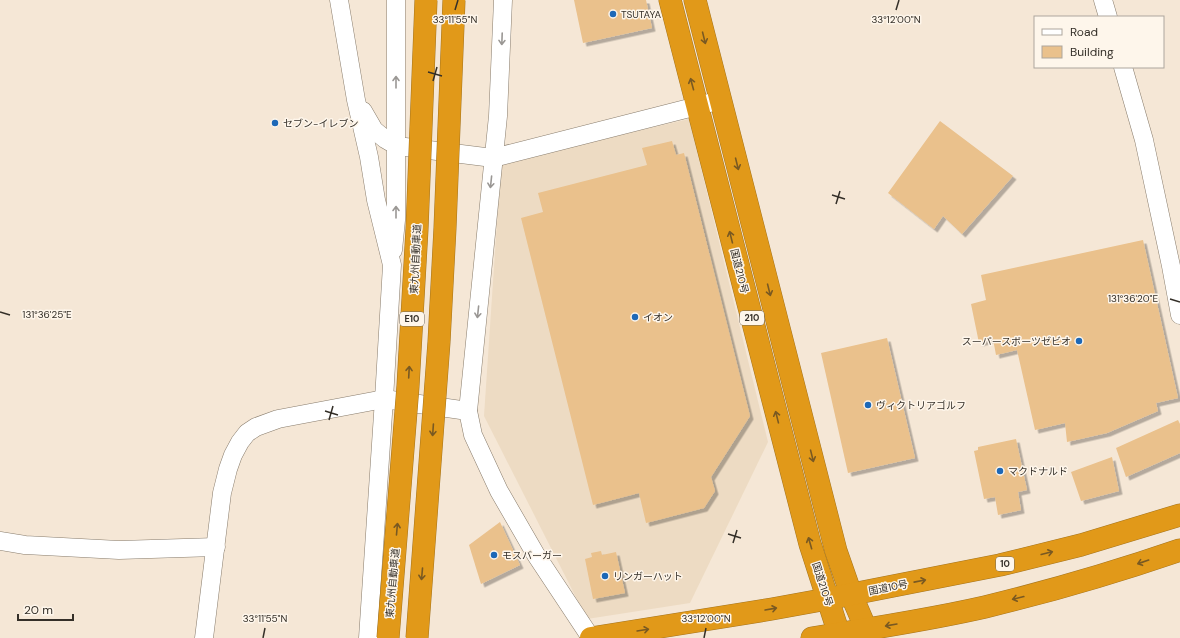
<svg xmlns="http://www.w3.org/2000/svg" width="1180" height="638" viewBox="0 0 1180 638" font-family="'DM Sans','Noto Sans JP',sans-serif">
<defs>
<filter id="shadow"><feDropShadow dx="3.5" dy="3.5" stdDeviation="0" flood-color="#0004"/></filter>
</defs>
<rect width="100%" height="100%" fill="#f5e7d6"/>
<path fill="#eddbc3" d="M 689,119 L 768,442 L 690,603 L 587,619 L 484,416 L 501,163 Z"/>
<g fill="#eac18c" filter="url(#shadow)">
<path d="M 574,0 L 646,0 L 652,28 L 583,43 Z"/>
<path d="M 940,121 L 1013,176 L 962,234 L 943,216 L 934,229 L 888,193 Z"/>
<path d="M 672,141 L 676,155 L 684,153 L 750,416 L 711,477 L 715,491 L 704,508 L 646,523 L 639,493 L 593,505 L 521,218 L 543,212 L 538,193 L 647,165 L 642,148 Z"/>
<path d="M 1143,240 L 1178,398 L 1156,403 L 1158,411 L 1107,433 L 1067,442 L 1065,423 L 1035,430 L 1017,350 L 996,355 L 993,339 L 979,343 L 971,304 L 986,300 L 981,275 Z"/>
<path d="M 887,338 L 915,458 L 848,473 L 821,353 Z"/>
<path d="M 1178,420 L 1180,424 L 1180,453 L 1126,477 L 1116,448 Z"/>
<path d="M 1016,439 L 1027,490 L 1018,492 L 1021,510 L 998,515 L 995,497 L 984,499 L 974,451 L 978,450 L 978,447 Z"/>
<path d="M 1112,457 L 1119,491 L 1081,501 L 1071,472 Z"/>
<path d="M 500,522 L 520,565 L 481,584 L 469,545 Z"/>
<path d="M 601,551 L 602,555 L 616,552 L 625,593 L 593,599 L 585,559 L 592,557 L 591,553 Z"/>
</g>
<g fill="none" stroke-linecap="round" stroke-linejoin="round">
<defs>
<g id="minor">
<path d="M 339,0 L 356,100 L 369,157 L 376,200 L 392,265 L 384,399 L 368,638"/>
<path d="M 1103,0 L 1108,17"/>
<path d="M 1123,67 L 1144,140 L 1171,266 L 1180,315"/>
<path d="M 363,111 L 374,130 L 385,139 L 397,146 L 493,158 L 721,100"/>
<path d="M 393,250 L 396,220 L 396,0"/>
<path d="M 468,411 L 498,116 L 503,0"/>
<path d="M 0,541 L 25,545 L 119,550 L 216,547"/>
<path d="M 204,638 L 222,493 L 228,469 L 233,455 L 240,442 L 247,433 L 256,427 L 278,419 L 384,399 L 468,411 L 473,435 L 499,491 L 536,555 L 591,638"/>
</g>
<g id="highway">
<path d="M 670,0 L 810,544 L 839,634"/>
<path d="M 695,0 L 836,551 L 851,594 L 866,629"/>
<path d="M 591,638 L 772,609 L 827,599 L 1000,565 L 1081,545 L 1180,515"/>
<path d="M 812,638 C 870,629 928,620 985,607 C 1051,591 1116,572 1180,550"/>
</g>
</defs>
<use href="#minor" stroke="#887c6c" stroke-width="19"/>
<use href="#highway" stroke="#a4741e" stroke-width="23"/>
<use href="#minor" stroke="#fff" stroke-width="18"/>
<use href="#highway" stroke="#e19919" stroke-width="22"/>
<defs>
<g id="highway-bridge">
<path d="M 388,638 L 408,386 L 417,229 L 426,0"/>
<path d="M 417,638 L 439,342 L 445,228 L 454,0"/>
</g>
</defs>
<use href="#highway-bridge" stroke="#a4741e" stroke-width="23" stroke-linecap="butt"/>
<use href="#highway-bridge" stroke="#e19919" stroke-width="22"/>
</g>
<defs><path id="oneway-shaft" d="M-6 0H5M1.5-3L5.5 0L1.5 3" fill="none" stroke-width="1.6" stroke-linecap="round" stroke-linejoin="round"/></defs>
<g stroke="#795922">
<use href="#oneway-shaft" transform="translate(704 38) rotate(76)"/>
<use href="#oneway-shaft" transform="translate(692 84) rotate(-105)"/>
<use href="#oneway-shaft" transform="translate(737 164) rotate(76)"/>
<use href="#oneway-shaft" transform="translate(731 237) rotate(-104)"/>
<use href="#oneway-shaft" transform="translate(769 290) rotate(76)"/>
<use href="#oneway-shaft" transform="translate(409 372) rotate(-87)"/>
<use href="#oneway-shaft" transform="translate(777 417) rotate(-104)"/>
<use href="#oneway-shaft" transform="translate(433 430) rotate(94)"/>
<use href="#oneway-shaft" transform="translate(812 456) rotate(76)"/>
<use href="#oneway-shaft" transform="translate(397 529) rotate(-85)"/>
<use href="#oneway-shaft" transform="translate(810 543) rotate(-106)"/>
<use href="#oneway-shaft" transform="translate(1047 553) rotate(-14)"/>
<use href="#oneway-shaft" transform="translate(1143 562) rotate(161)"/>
<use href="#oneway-shaft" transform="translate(422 574) rotate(95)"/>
<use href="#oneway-shaft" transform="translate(920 581) rotate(-11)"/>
<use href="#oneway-shaft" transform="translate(1018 598) rotate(166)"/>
<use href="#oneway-shaft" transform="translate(771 609) rotate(-10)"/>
<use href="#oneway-shaft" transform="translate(891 625) rotate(170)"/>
<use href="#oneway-shaft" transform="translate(643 630) rotate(-9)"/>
</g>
<g stroke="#9a9794">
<use href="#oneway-shaft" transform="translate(502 39) rotate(92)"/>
<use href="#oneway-shaft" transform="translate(396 82) rotate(-90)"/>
<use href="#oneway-shaft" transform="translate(491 182) rotate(96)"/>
<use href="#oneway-shaft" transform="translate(396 212) rotate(-90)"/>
<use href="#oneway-shaft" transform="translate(478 312) rotate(96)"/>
</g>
<path fill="none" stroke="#342f28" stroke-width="1.5" d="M 455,10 L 458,0M 896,10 L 899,0M 428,72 L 442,76M 433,81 L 437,67M 832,195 L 845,199M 836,204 L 840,191M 1170,299 L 1180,302M 0,312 L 10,315M 325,411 L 338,415M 329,420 L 333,406M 728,534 L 741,538M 733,543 L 737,530M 263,638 L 265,628M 704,638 L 706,628"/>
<g fill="#1d68b7" stroke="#fef6eb" stroke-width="1.5">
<circle cx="613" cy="14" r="4"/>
<circle cx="275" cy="123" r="4"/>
<circle cx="635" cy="317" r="4"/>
<circle cx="1079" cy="341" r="4"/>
<circle cx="868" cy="405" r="4"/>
<circle cx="1000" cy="471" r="4"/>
<circle cx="494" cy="555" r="4"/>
<circle cx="605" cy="576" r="4"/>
</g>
<g text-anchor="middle" stroke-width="3" stroke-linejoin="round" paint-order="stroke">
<g fill="#fef6eb" stroke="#716b62" stroke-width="1">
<rect x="740" y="311" width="24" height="14" rx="3"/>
<rect x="400" y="312" width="24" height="14" rx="3"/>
<rect x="996" y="557" width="18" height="14" rx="3"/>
</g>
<g font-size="9" font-weight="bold" fill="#342f28">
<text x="752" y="321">210</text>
<text x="412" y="322">E10</text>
<text x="1005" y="567">10</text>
</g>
<g font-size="10" fill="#342f28" stroke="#fef6eb" text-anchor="start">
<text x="621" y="18">TSUTAYA</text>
<text x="283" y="127">セブン-イレブン</text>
<text x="643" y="321">イオン</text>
<text x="1071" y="345" text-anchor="end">スーパースポーツゼビオ</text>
<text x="876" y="409">ヴィクトリアゴルフ</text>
<text x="1008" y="475">マクドナルド</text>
<text x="502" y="559">モスバーガー</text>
<text x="613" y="580">リンガーハット</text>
</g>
<g font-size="10" fill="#342f28" stroke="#fef6eb">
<text transform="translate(415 259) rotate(-87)" y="4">東九州自動車道</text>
<text transform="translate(740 271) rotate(76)" y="4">国道210号</text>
<text transform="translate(392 583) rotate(-85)" y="4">東九州自動車道</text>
<text transform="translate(823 584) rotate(72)" y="4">国道210号</text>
<text transform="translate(888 587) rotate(-11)" y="4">国道10号</text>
</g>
</g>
<g font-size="10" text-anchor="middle" fill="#342f28" stroke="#fef6eb" stroke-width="3" stroke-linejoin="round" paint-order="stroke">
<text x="455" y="23">33°11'55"N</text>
<text x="896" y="23">33°12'00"N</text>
<text x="1133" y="302">131°36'20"E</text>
<text x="47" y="318">131°36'25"E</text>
<text x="265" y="622">33°11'55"N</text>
<text x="706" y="622">33°12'00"N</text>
</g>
<rect x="1034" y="16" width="130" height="52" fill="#fef6eb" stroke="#ada69d"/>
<rect x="1042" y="29" width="20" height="6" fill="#ffffff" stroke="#ada69d"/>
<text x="1070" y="36" font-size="12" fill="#342f28">Road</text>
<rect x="1042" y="46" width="20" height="12" fill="#eac18c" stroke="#ada69d"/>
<text x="1070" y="56" font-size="12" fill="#342f28">Building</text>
<path d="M18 614v6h55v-6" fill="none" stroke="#342f28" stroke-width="2"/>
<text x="24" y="614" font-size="12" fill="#342f28" stroke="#fef6eb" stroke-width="3" paint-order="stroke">20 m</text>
</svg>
